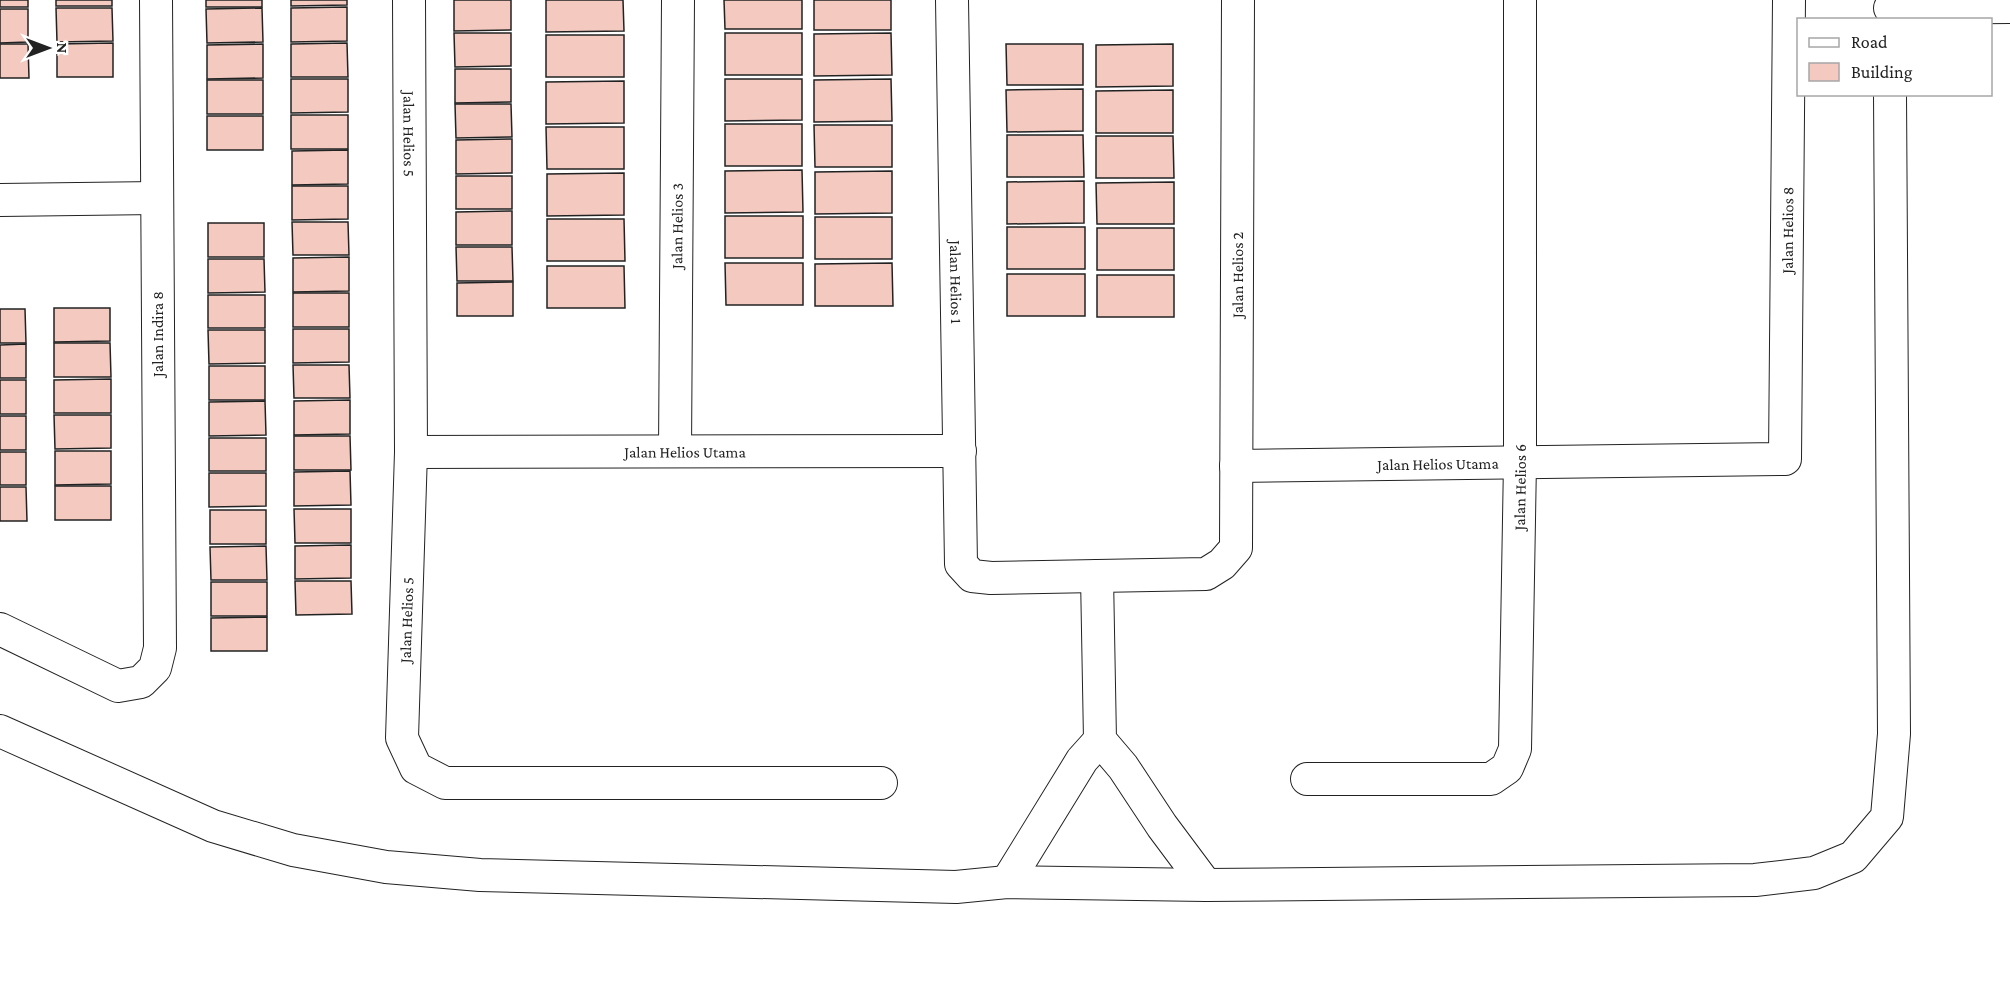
<svg xmlns="http://www.w3.org/2000/svg" width="2010" height="992" viewBox="0 0 2010 992" font-family="'Crimson Pro',serif">
<rect width="100%" height="100%" fill="#fff"/>
<g fill="#f3c9c0" stroke="#222" stroke-width="1.5">
<rect x="0" y="0" width="28" height="7"/>
<rect x="56" y="0" width="56" height="6"/>
<rect x="206" y="0" width="56" height="7"/>
<path d="M 291,0 L 347,0 L 347,5 L 291,6 Z"/>
<path d="M 454,0 L 511,0 L 511,30 L 454,31 Z"/>
<path d="M 546,0 L 623,0 L 624,31 L 546,32 Z"/>
<path d="M 724,0 L 802,0 L 802,29 L 725,29 Z"/>
<rect x="814" y="0" width="77" height="30"/>
<path d="M 347,7 L 347,41 L 291,42 L 291,8 Z"/>
<path d="M 56,8 L 112,8 L 113,41 L 57,42 Z"/>
<path d="M 262,8 L 263,42 L 207,43 L 206,9 Z"/>
<path d="M 0,9 L 28,9 L 28,42 L 0,43 Z"/>
<path d="M 454,33 L 511,33 L 511,66 L 455,67 Z"/>
<rect x="725" y="33" width="77" height="42"/>
<path d="M 891,33 L 892,75 L 814,76 L 814,34 Z"/>
<rect x="546" y="35" width="78" height="42"/>
<path d="M 113,43 L 113,77 L 57,77 L 57,44 Z"/>
<path d="M 347,43 L 348,77 L 291,77 L 291,44 Z"/>
<path d="M 0,44 L 28,44 L 29,78 L 0,78 Z"/>
<path d="M 263,44 L 263,78 L 207,79 L 207,45 Z"/>
<path d="M 1006,44 L 1083,44 L 1083,85 L 1007,85 Z"/>
<path d="M 1173,44 L 1173,86 L 1096,87 L 1096,45 Z"/>
<path d="M 455,69 L 511,69 L 511,102 L 455,103 Z"/>
<path d="M 291,79 L 348,79 L 348,112 L 291,113 Z"/>
<path d="M 725,79 L 802,79 L 802,120 L 725,121 Z"/>
<path d="M 891,79 L 892,121 L 814,122 L 814,80 Z"/>
<rect x="207" y="80" width="56" height="34"/>
<path d="M 624,81 L 624,123 L 546,124 L 546,82 Z"/>
<path d="M 1083,89 L 1083,131 L 1007,132 L 1006,90 Z"/>
<path d="M 1173,90 L 1173,133 L 1096,133 L 1096,91 Z"/>
<path d="M 455,104 L 511,104 L 512,137 L 456,138 Z"/>
<rect x="291" y="115" width="57" height="34"/>
<rect x="207" y="116" width="56" height="34"/>
<rect x="725" y="124" width="77" height="42"/>
<path d="M 814,125 L 892,125 L 892,167 L 815,167 Z"/>
<path d="M 546,127 L 624,127 L 624,169 L 547,169 Z"/>
<path d="M 1007,135 L 1083,135 L 1084,177 L 1007,177 Z"/>
<path d="M 1096,136 L 1173,136 L 1174,178 L 1096,178 Z"/>
<path d="M 512,139 L 512,173 L 456,174 L 456,140 Z"/>
<path d="M 348,150 L 348,184 L 292,185 L 292,151 Z"/>
<path d="M 802,170 L 803,212 L 725,213 L 725,171 Z"/>
<path d="M 892,171 L 892,213 L 815,214 L 815,172 Z"/>
<path d="M 624,173 L 624,215 L 547,216 L 547,174 Z"/>
<rect x="456" y="176" width="56" height="33"/>
<path d="M 1084,181 L 1084,223 L 1007,224 L 1007,182 Z"/>
<path d="M 1174,182 L 1174,224 L 1097,224 L 1096,183 Z"/>
<path d="M 292,186 L 348,186 L 348,219 L 292,220 Z"/>
<path d="M 512,211 L 512,245 L 456,245 L 456,212 Z"/>
<rect x="725" y="216" width="78" height="42"/>
<rect x="815" y="217" width="77" height="42"/>
<path d="M 547,219 L 624,219 L 625,261 L 547,261 Z"/>
<path d="M 292,222 L 348,222 L 349,255 L 293,255 Z"/>
<rect x="208" y="223" width="56" height="34"/>
<rect x="1007" y="227" width="78" height="42"/>
<rect x="1097" y="228" width="77" height="42"/>
<path d="M 456,247 L 512,247 L 513,281 L 457,281 Z"/>
<path d="M 349,257 L 349,291 L 293,292 L 293,258 Z"/>
<path d="M 208,259 L 264,259 L 265,292 L 208,293 Z"/>
<path d="M 725,263 L 803,263 L 803,305 L 726,305 Z"/>
<path d="M 892,263 L 893,306 L 815,306 L 815,264 Z"/>
<path d="M 547,266 L 624,266 L 625,308 L 547,308 Z"/>
<rect x="1007" y="274" width="78" height="42"/>
<rect x="1097" y="275" width="77" height="42"/>
<path d="M 513,282 L 513,316 L 457,316 L 457,283 Z"/>
<rect x="293" y="293" width="56" height="34"/>
<rect x="208" y="295" width="57" height="33"/>
<path d="M 54,308 L 110,308 L 110,341 L 54,342 Z"/>
<path d="M 0,309 L 25,309 L 26,343 L 0,343 Z"/>
<path d="M 293,329 L 349,329 L 349,362 L 293,363 Z"/>
<path d="M 208,330 L 265,330 L 265,363 L 209,364 Z"/>
<path d="M 54,343 L 110,343 L 111,377 L 54,377 Z"/>
<path d="M 26,344 L 26,378 L 0,378 L 0,345 Z"/>
<path d="M 293,365 L 349,365 L 350,398 L 294,398 Z"/>
<rect x="209" y="366" width="56" height="34"/>
<path d="M 111,379 L 111,413 L 54,413 L 54,380 Z"/>
<rect x="0" y="380" width="26" height="34"/>
<path d="M 350,400 L 350,434 L 294,435 L 294,401 Z"/>
<path d="M 265,401 L 266,435 L 209,436 L 209,402 Z"/>
<path d="M 54,415 L 111,415 L 111,448 L 55,449 Z"/>
<rect x="0" y="416" width="26" height="34"/>
<path d="M 294,436 L 350,436 L 351,470 L 294,470 Z"/>
<rect x="209" y="438" width="57" height="33"/>
<path d="M 55,451 L 111,451 L 111,484 L 55,485 Z"/>
<rect x="0" y="452" width="26" height="33"/>
<path d="M 350,471 L 351,505 L 294,506 L 294,472 Z"/>
<path d="M 209,473 L 266,473 L 266,506 L 209,507 Z"/>
<rect x="55" y="486" width="56" height="34"/>
<path d="M 0,487 L 26,487 L 27,521 L 0,521 Z"/>
<path d="M 294,509 L 351,509 L 351,543 L 295,543 Z"/>
<rect x="210" y="510" width="56" height="34"/>
<path d="M 351,545 L 351,578 L 295,579 L 295,546 Z"/>
<path d="M 266,546 L 267,580 L 211,580 L 210,547 Z"/>
<path d="M 295,581 L 351,581 L 352,614 L 296,615 Z"/>
<rect x="211" y="582" width="56" height="34"/>
<path d="M 267,617 L 267,651 L 211,651 L 211,618 Z"/>
</g>
<g fill="none" stroke-linecap="round" stroke-linejoin="round">
<defs>
<g id="minor">
<path id="s1" d="M 409,0 L 411,452 L 402,738 L 416,768 L 445,783 L 881,783"/>
<path id="s2" d="M 952,0 L 961,564 L 972,576 L 991,578 L 1097,576"/>
<path d="M 1890,8 L 2010,7"/>
<path d="M 0,200 L 156,198"/>
<path id="s3" d="M 675,451 L 678,0"/>
<path id="s4" d="M 411,452 L 960,451"/>
<path id="s5" d="M 1236,466 L 1785,459 L 1789,0"/>
<path d="M 0,629 L 118,686 L 141,682 L 155,668 L 160,648 L 156,0"/>
<path d="M 0,731 L 213,826 L 293,850 L 386,867 L 480,875 L 956,887 L 1007,882 L 1206,885 L 1755,880 L 1814,873 L 1853,857 L 1887,817 L 1894,734 L 1890,94"/>
<path id="s6" d="M 1307,779 L 1491,779 L 1507,768 L 1515,749 L 1520,462 L 1520,0"/>
<path d="M 1007,882 L 1082,760 L 1100,740"/>
<path id="s7" d="M 1206,885 L 1162,826 L 1123,767 L 1100,740 L 1097,576 L 1206,574 L 1222,564 L 1236,548 L 1238,0"/>
</g>
</defs>
<use href="#minor" stroke="#222" stroke-width="34"/>
<use href="#minor" stroke="#fff" stroke-width="32"/>
</g>
<g text-anchor="middle" stroke-width="4.5" stroke-linejoin="round" paint-order="stroke">
<g font-size="16" fill="#222" stroke="#fff">
<text dy="6" stroke="none"><textPath href="#s1" startOffset="134">Jalan Helios 5</textPath></text>
<text dy="6" stroke="none"><textPath href="#s3" startOffset="225">Jalan Helios 3</textPath></text>
<text dy="6" stroke="none"><textPath href="#s5" startOffset="778">Jalan Helios 8</textPath></text>
<text dy="6" stroke="none"><textPath href="#s7" startOffset="766">Jalan Helios 2</textPath></text>
<text dy="6" stroke="none"><textPath href="#s2" startOffset="282">Jalan Helios 1</textPath></text>
<text transform="translate(157 334) rotate(-90)" y="6">Jalan Indira 8</text>
<text dy="6" stroke="none"><textPath href="#s4" startOffset="274">Jalan Helios Utama</textPath></text>
<text dy="6" stroke="none"><textPath href="#s5" startOffset="202">Jalan Helios Utama</textPath></text>
<text dy="6" stroke="none"><textPath href="#s6" startOffset="486">Jalan Helios 6</textPath></text>
<text transform="translate(406 620) rotate(-88)" y="6">Jalan Helios 5</text>
</g>
</g>
<rect x="1797" y="18" width="195" height="78" fill="#ffffff" stroke="#a7a7a7" stroke-width="1.5"/>
<rect x="1809" y="38" width="30" height="9" fill="#ffffff" stroke="#a7a7a7" stroke-width="1.5"/>
<text x="1851" y="48" font-size="18" fill="#222222">Road</text>
<rect x="1809" y="63" width="30" height="18" fill="#f3c9c0" stroke="#a7a7a7" stroke-width="1.5"/>
<text x="1851" y="78" font-size="18" fill="#222222">Building</text>
<g transform="translate(48 48) rotate(90)" stroke="#ffffff" stroke-width="4.5" paint-order="stroke">
<path d="M0-4.5L10 22L0 15L-10 22Z" fill="#222222"/>
<text y="-9" font-size="16" font-weight="bold" text-anchor="middle" fill="#222222">N</text>
</g>
</svg>
